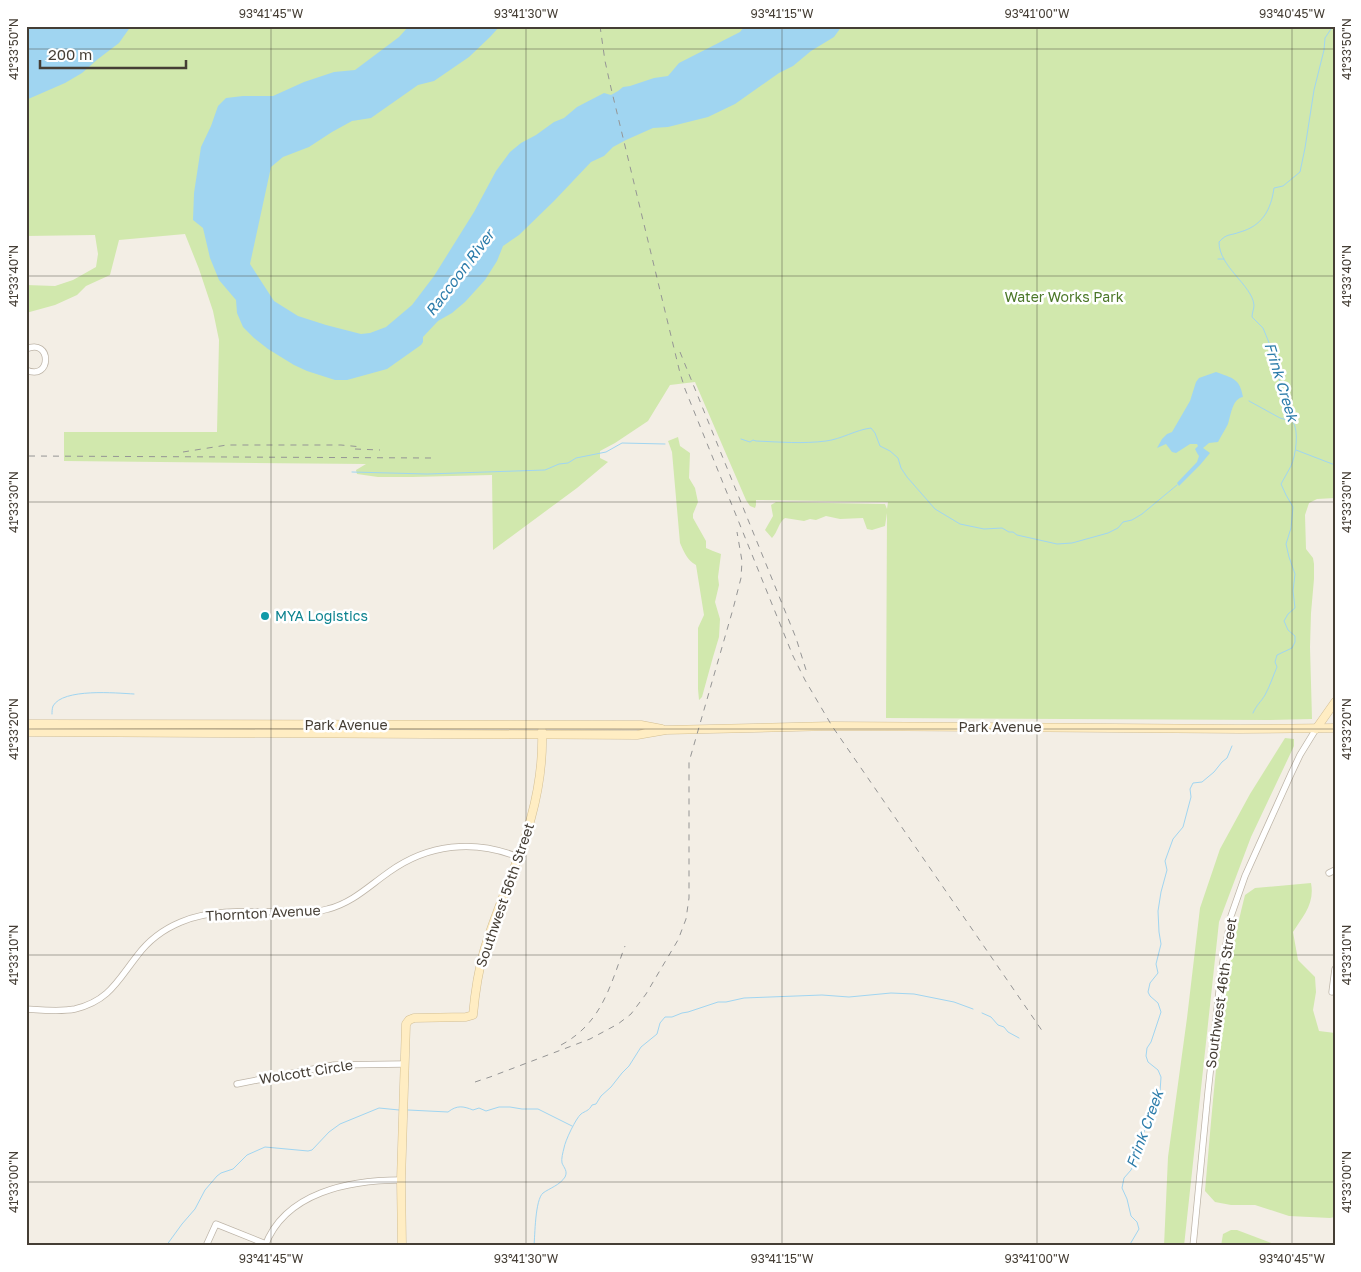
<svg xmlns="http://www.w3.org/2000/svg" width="1361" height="1272" viewBox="0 0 1361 1272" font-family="'Golos Text',sans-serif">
<rect width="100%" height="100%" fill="#f3eee5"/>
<g fill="#d1e8ad">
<path d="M 114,26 L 1335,26 L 1335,498 L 1317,499 L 1309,503 L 1305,515 L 1306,549 L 1313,558 L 1314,564 L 1314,579 L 1311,613 L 1310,647 L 1312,719 L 1267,720 L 886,718 L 887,513 L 885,526 L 872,530 L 867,529 L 863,518 L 840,519 L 826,516 L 816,520 L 810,519 L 804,521 L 785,518 C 778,523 778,532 772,538 L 765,530 L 773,516 L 771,505 L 776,502 L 882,504 L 885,504 L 887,509 L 888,502 L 756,500 L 756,505 L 755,508 L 750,506 L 746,500 L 695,382 L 670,385 L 648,421 L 615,443 L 600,451 L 600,458 L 608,462 L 577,488 L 493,550 L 492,475 L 412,477 L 378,477 L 357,474 L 356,470 L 366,464 L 64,461 L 64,432 L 217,432 L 219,340 L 213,311 L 199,269 L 185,234 L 119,240 L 110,275 L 86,286 L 77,295 L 55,305 L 26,313 L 26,285 L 55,286 L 73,280 L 96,267 L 98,254 L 95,235 L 26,236 L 26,85 Z"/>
<path d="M 678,437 L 680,446 L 690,453 L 689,478 L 695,488 L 698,502 L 693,514 L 693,518 L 706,541 L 706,548 L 713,551 L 721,554 L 718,577 L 719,585 L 715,602 L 720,619 L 719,637 L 713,657 L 702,697 L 699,700 L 698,689 L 698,628 L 704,615 L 696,565 C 687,560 684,552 680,543 L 672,452 L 668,441 Z"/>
<path d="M 1285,738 L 1294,739 L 1294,746 L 1251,837 L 1219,922 L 1184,1246 L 1164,1246 L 1168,1157 L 1187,1018 L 1200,908 L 1220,849 L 1250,794 Z"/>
<path d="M 1311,883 C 1315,904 1303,916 1293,932 L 1298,960 L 1315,977 L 1316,992 L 1313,1010 L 1319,1031 L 1335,1033 L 1335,1217 L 1330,1218 L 1289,1216 L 1255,1205 L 1231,1205 L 1215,1202 L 1205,1191 C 1214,1092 1220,992 1245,895 L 1255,888 Z"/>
<path d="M 1231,1230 L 1237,1230 L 1279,1246 L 1221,1246 L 1223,1234 Z"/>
</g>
<g fill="#a0d5f1">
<path d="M 26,26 L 131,26 L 119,43 L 98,59 L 82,73 L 65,83 L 26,100 Z"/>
<path d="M 409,26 L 500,26 L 490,37 L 469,57 L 434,81 L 418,85 L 371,118 L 352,121 L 332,132 L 309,147 L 283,157 L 271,167 L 250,264 L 274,301 L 298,316 L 326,325 L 361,334 L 370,333 L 386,327 L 412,305 L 434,276 L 474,212 L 496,171 L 510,152 L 521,143 L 536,135 L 554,122 L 564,118 L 577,107 L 604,93 L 611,95 L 618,91 L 623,87 L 630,86 L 654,78 L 668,76 L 679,63 L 740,32 L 745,26 L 842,26 L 834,37 L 811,51 L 793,66 L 779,73 L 735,104 L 708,117 L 668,127 L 653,128 L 626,140 L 613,147 L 604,156 L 591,162 L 554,201 L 519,235 L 503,246 L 497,261 L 485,280 L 465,302 L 452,313 L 438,321 L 423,337 L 423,342 L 421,345 L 387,369 L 347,380 L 335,380 L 307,371 L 294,365 L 268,349 L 254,338 L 243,327 L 237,313 L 236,300 L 219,280 L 210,258 L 203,228 L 193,220 L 194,193 L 201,147 L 211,126 L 218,106 L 226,98 L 243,96 L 273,96 L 304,82 L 334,72 L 355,70 L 399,37 Z"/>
<path d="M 1216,372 C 1232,378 1240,378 1243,397 C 1232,399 1231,415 1228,424 C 1225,430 1221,436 1218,442 L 1209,443 L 1203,448 L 1210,453 L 1200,465 L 1179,486 L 1177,483 L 1197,462 L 1199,456 L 1197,453 L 1195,449 L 1198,446 L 1197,444 L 1190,444 L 1176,453 L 1172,452 L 1166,444 L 1157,448 L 1162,439 L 1167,434 L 1172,432 L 1190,401 L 1196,382 L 1199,378 Z"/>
</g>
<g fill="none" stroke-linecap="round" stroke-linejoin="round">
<g stroke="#a0d5f1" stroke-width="1">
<path d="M 1218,259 L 1224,259"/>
<path d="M 1249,401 L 1280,418 L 1291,421"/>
<path d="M 741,439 L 750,442 L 753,440 L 756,441 C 780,442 803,444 826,441 C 842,439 855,430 871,428 L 875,433 L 880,446 L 890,451 L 898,458 L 901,468 L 907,477 L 935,509 L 960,524 L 984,529 L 1002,528 L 1009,532 L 1013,532 L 1017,535 L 1057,544 L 1072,543 L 1108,533 L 1118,528 L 1123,522 L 1132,520 L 1142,514 L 1177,485"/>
<path d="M 1296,450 L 1335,465"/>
<path d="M 352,472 L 427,474 L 545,470 L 559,464 L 568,463 L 576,458 L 606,452 L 622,443 L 665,444"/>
<path d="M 1253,713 C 1257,704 1261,702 1265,695 C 1270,686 1273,676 1277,667 L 1275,662 L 1277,655 L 1292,648 L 1295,642 L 1295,636 L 1288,630 L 1284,621 L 1288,614 L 1295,608 L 1293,591 L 1295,574 L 1289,557 L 1286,544 L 1291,528 L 1293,507 L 1286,495 L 1281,484 C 1284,478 1288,472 1291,466 C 1296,455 1299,431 1293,422 L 1280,382 L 1272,350 L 1263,328 L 1252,317 C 1252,313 1254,309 1254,305 C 1252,285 1219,267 1219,242 C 1227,233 1230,236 1240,232 C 1262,226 1271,210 1274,188 L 1283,186 L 1300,172 L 1305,148 L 1314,90 L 1324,50 L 1325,38 L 1333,26"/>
<path d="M 52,714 C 52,712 52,709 53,706 C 63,688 116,693 134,694"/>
<path d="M 982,1013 L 991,1017 L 998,1025 L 1004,1027 L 1008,1032 L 1019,1038"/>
<path d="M 408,1110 L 448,1112 C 457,1105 463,1106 473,1110 L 479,1108 L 486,1111 L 499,1107 L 510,1107 L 522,1109 L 538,1109 L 572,1126"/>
<path d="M 166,1246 L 182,1224 L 195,1209 L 205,1190 L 217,1176 L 221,1173 L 233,1169 L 247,1155 L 265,1147 L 308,1151 L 312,1150 L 329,1132 L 340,1124 L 379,1108 L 399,1110"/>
<path d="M 534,1246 C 535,1235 535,1200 543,1193 C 550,1188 560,1185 565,1177 C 568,1171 564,1168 562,1163 C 561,1159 563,1152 564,1148 C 565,1141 576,1118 581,1114 C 585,1111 589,1111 592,1105 L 596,1104 L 601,1096 L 611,1087 L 622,1073 L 629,1066 L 641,1047 L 657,1034 L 660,1023 L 665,1017 L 672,1017 L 682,1013 L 688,1012 L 718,1002 L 726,1002 L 744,998 L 822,995 L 849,997 L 891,993 L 914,994 L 954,1002 L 973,1009"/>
<path d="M 1129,1246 L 1139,1229 L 1137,1222 L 1131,1216 L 1127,1199 L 1122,1188 L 1124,1178 L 1131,1170 L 1138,1155 L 1140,1142 L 1160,1092 L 1161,1077 L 1158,1070 L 1148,1062 L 1146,1056 L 1147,1048 L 1151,1042 L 1161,1012 L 1158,1003 L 1150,996 L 1148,992 L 1150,983 L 1158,973 L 1156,964 L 1161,944 L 1159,932 L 1158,911 L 1161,892 L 1167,870 L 1165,861 L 1173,839 L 1183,827 L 1191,797 L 1190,789 L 1193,783 L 1202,782 L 1214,772 L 1222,762 L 1227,758 L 1232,746"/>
</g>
<defs>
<g id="street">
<path d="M 26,349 C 52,337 52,382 26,370"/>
<path d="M 1329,873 L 1335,870"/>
<path d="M 1332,992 L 1335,969"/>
<path d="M 26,1009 C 42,1010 60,1012 75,1009 C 109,1001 118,980 137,956 C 148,941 164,929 181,922 C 214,908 255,912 290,912 C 303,912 315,913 328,909 C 352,903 369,886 389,872 C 428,844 474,839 518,857"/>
<path d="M 237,1084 L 334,1065 L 404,1064"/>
<path d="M 206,1246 L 216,1224 L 266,1244"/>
<path d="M 265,1246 C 285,1192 350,1180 401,1180"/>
<path d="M 1193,1246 L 1208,1092 L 1221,973 L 1231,916 L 1245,876 L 1291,774 L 1300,755 L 1316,729"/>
</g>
<g id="secondary">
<path d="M 26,724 L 641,725 L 662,729"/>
<path d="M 1316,729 L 1335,702"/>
<path d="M 26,732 L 637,735 L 666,730 L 832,726 L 1240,729 L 1335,728"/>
<path d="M 402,1246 L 401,1180 L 406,1024 L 409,1020 L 414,1018 L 466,1017 L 473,1015 C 475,993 478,972 484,951 C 497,906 519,863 531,818 C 539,789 543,761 542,731"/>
</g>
</defs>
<use href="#street" stroke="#beb5a8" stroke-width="7"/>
<use href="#secondary" stroke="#d3bf94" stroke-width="9"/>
<use href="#street" stroke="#fff" stroke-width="5.5"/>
<use href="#secondary" stroke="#ffedc3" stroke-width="8"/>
<g stroke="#959595" stroke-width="1" stroke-dasharray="6 6" stroke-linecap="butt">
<path d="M 600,26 L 605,61 L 611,88 L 680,373 L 685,389 L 793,656 L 805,680 L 832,726 L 1043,1032"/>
<path d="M 680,352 L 796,638 L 807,673"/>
<path d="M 355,449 L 380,450"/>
<path d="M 183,452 L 227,445 L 341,445 L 362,447"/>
<path d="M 29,456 L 431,458"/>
<path d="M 561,1045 C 602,1023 610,986 625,946"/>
<path d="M 475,1082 L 490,1077 L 590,1039 L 618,1024 L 631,1014 L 646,994 L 678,940 L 686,919 L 689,898 L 689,762 L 733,609 L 741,578 L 742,561 L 737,532"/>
</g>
</g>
<path fill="none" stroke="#453e35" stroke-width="1" stroke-opacity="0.45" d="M 271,26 L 271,1246M 526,26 L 526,1246M 782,26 L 782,1246M 1037,26 L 1037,1246M 1292,26 L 1292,1246M 26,49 L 1335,49M 26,276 L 1335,276M 26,502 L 1335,502M 26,729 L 1335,729M 26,955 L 1335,955M 26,1182 L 1335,1182"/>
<circle fill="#0f9aa8" stroke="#fff" stroke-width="2" cx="265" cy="616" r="5"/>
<g text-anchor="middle" stroke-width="5" stroke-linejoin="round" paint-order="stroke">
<g font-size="14" fill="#4b7728" stroke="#fff">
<text x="1064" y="302">Water Works Park</text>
</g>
<g font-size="14" fill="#0d838f" stroke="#fff" text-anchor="start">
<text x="275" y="621">MYA Logistics</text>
</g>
<g font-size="14" fill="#453e35" stroke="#fff">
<text x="346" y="730">Park Avenue</text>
<text x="1000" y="732">Park Avenue</text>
<text transform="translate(505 895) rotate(-71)" y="5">Southwest 56th Street</text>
<text transform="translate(263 913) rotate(-3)" y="5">Thornton Avenue</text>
<text transform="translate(1221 993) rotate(-82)" y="5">Southwest 46th Street</text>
<text transform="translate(306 1072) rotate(-9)" y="5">Wolcott Circle</text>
</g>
<g font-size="15" font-style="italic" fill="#2c7caa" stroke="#fff">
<text transform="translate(460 273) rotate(-53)" y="5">Raccoon River</text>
<text transform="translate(1281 382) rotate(73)" y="5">Frink Creek</text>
<text transform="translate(1145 1129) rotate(-70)" y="5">Frink Creek</text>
</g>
</g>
<rect width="1361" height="1272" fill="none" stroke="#ffffff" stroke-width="55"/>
<path d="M40 60v8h146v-8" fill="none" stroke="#453e35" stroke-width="2.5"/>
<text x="48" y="60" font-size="15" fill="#453e35" stroke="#ffffff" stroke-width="4" paint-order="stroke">200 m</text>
<rect x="28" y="28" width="1306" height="1216" fill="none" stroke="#453e35" stroke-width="2"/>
<g font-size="12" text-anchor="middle" fill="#453e35">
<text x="271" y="18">93°41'45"W</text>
<text x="526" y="18">93°41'30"W</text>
<text x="782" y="18">93°41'15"W</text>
<text x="1037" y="18">93°41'00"W</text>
<text x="1292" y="18">93°40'45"W</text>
<text transform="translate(14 49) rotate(-90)" y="4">41°33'50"N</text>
<text transform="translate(1347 49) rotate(-90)" y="4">41°33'50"N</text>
<text transform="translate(14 276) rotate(-90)" y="4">41°33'40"N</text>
<text transform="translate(1347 276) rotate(-90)" y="4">41°33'40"N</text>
<text transform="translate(14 502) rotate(-90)" y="4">41°33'30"N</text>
<text transform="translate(1347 502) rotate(-90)" y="4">41°33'30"N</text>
<text transform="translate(14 729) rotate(-90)" y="4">41°33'20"N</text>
<text transform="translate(1347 729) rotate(-90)" y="4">41°33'20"N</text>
<text transform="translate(14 955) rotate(-90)" y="4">41°33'10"N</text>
<text transform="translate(1347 955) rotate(-90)" y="4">41°33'10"N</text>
<text transform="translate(14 1182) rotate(-90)" y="4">41°33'00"N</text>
<text transform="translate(1347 1182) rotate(-90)" y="4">41°33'00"N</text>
<text x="271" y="1263">93°41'45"W</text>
<text x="526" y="1263">93°41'30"W</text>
<text x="782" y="1263">93°41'15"W</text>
<text x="1037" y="1263">93°41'00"W</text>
<text x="1292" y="1263">93°40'45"W</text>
</g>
</svg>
